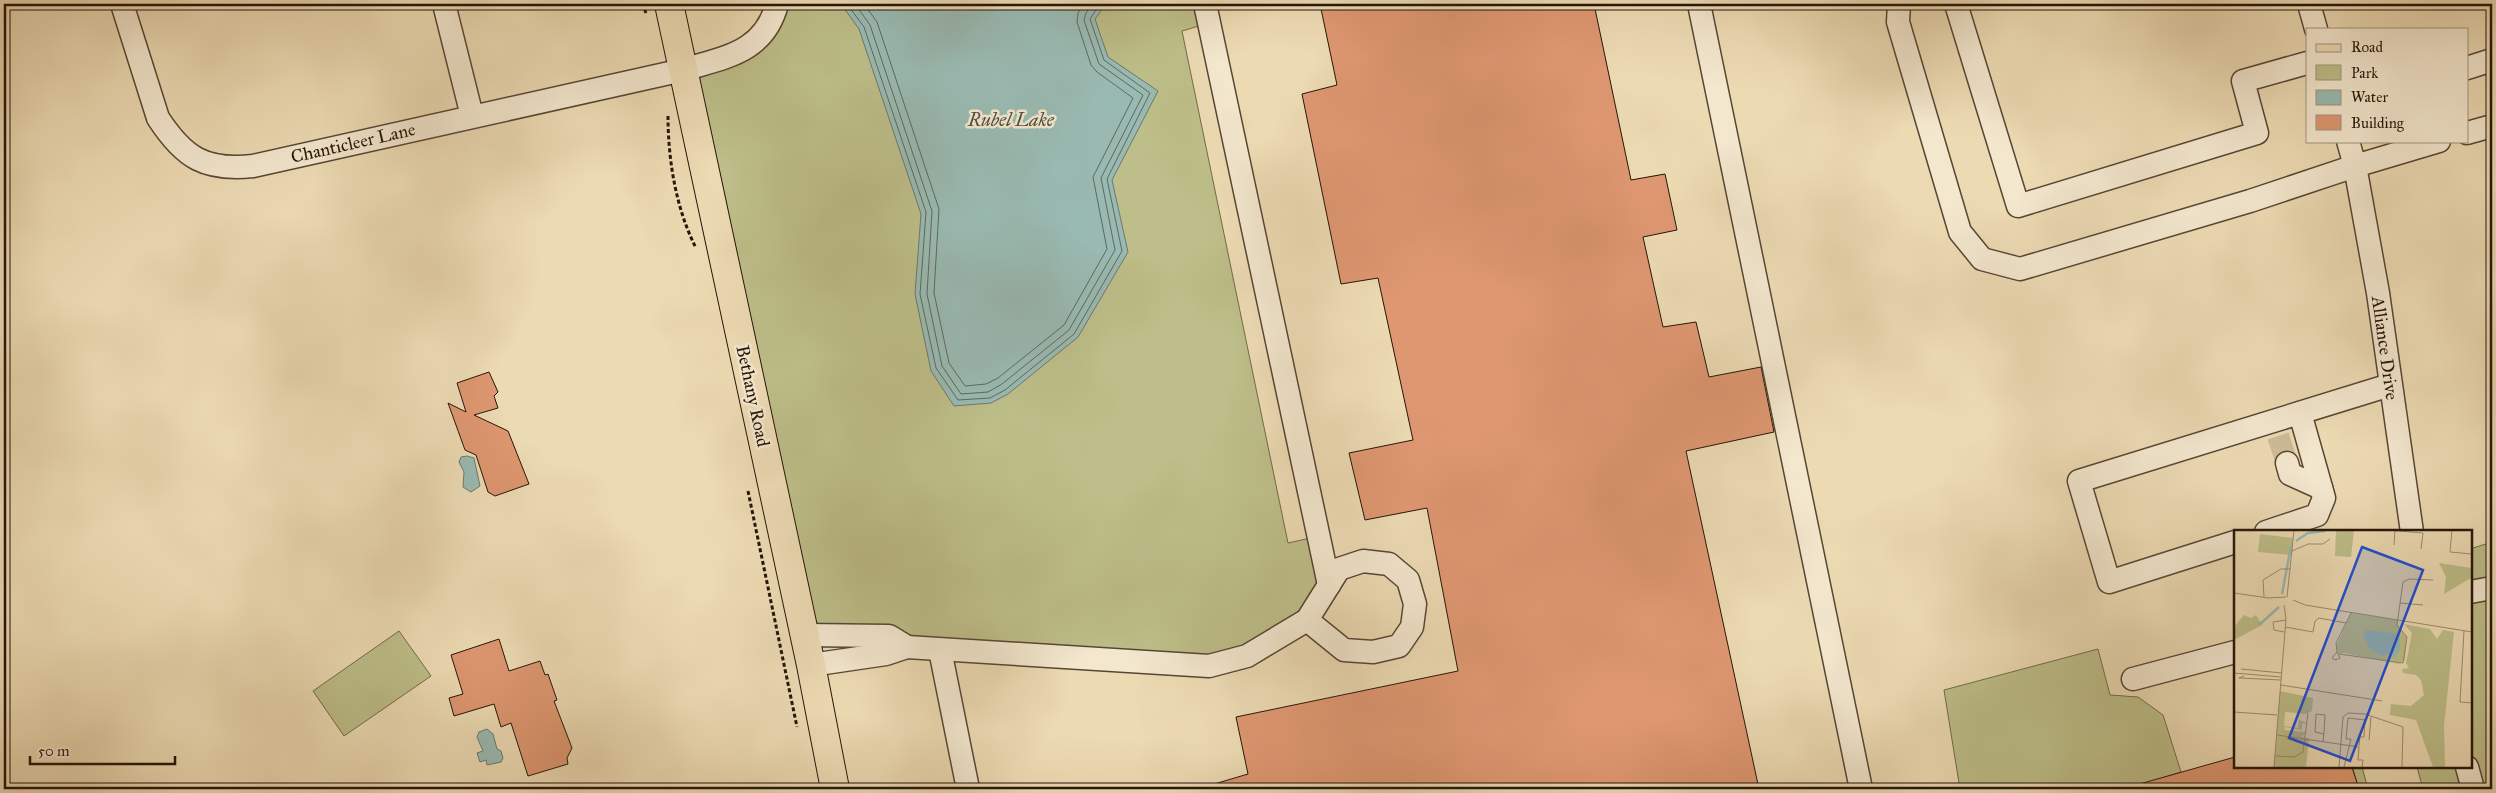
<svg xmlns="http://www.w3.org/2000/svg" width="2496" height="793" viewBox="0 0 2496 793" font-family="'IM FELL Great Primer',serif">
<rect width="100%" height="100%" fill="#ecdab3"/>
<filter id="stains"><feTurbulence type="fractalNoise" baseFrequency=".004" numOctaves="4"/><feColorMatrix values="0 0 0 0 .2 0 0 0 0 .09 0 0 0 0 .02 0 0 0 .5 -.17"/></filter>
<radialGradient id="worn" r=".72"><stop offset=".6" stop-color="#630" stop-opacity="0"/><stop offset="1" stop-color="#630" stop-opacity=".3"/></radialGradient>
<g fill="#bdbe89" stroke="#716a49">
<path d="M 777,4 L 1205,4 L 1209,23 L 1182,31 L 1288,543 L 1319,536 L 1329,585 L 1307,620 L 1209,666 L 804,635 L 683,70 L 742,52 Z"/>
<path d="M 2492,542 L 2492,789 L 2423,789 L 2417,767 L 2470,767 L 2470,549 Z"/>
<path d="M 399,631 L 431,676 L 344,736 L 313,691 Z"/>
<path d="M 2098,649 L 2110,695 L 2138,697 L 2163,715 L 2181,772 L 2162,778 L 2165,789 L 1960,789 L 1944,690 Z"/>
<path d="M 2352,767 L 2362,767 L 2368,789 L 2359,789 Z"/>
</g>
<g fill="#99bab2" stroke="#6b786e">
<path d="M 841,4 L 1106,4 L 1095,19 L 1108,57 L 1158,91 L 1112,180 L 1128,252 L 1078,337 L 1008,394 L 991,403 L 954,406 L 931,371 L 915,294 L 921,214 L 859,29 Z"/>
<path d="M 467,456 L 474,458 L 480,486 L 471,492 L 463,487 L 464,472 L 459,462 L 461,457 Z"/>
<path d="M 487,729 L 493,734 L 497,749 L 501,751 L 503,758 L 501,762 L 487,765 L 486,760 L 480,762 L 477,753 L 483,751 L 477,737 L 479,732 Z"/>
</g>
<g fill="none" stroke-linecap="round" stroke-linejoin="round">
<g stroke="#5f685e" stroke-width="1">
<path d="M 847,4 L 864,27 L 926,212 L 920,294 L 936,368 L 958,400 L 990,398 L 1005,390 L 1074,334 L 1122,251 L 1107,179 L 1150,93 L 1104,60 L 1090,19 L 1100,4"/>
<path d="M 855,4 L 870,25 L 932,211 L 927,294 L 942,366 L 961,394 L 988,392 L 1002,384 L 1069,330 L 1115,250 L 1101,178 L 1143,95 L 1099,64 L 1084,20 L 1086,13 L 1092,4"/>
<path d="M 864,4 L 877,22 L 939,209 L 934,293 L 949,363 L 965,386 L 986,384 L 998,378 L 1064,325 L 1107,249 L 1093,177 L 1133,98 L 1097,72 L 1091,65 L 1077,22 L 1078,13 L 1083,4"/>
</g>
</g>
<g fill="#de9771" stroke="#251509">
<path d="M 1320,4 L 1594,4 L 1631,180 L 1665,174 L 1677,230 L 1643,237 L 1663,327 L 1696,322 L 1709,377 L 1761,367 L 1774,432 L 1686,451 L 1759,789 L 1212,789 L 1211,785 L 1248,774 L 1236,717 L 1458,671 L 1427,508 L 1365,520 L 1349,453 L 1413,440 L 1378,278 L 1341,284 L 1302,94 L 1337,85 Z"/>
<path d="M 489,372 L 498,392 L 494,396 L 498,408 L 474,415 L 508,431 L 529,484 L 495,496 L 488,492 L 476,455 L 465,450 L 448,403 L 466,412 L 457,383 Z"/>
<path d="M 499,639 L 509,671 L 540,661 L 545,675 L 548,674 L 557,700 L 554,701 L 572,748 L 567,758 L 568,764 L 528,776 L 511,723 L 501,727 L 494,704 L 454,716 L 449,698 L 463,694 L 451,655 Z"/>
<path d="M 2235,757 L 2235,767 L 2352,767 L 2359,789 L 2137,789 L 2136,785 Z"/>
</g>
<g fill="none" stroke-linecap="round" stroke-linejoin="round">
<path stroke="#cebc9a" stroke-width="22" stroke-dasharray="22 11" stroke-linecap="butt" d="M 2278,436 L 2287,463"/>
<defs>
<g id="minor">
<path d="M 122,4 L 158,118 C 184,158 205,171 253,166 L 683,70 C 725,57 764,53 777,4"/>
<path d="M 444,4 L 472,116"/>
<path d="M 1205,4 L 1329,585"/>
<path d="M 1699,4 L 1861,789"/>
<path d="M 1899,4 L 1898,22 L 1960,232 L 1982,259 L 2020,269 L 2250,201 L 2355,166 L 2439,141"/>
<path d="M 1956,4 L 2018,206 L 2257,133 L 2243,81 L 2307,63"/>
<path d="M 2309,4 L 2316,29"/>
<path d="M 2467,68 L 2492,60"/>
<path d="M 2467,133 L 2492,126"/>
<path d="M 2348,141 L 2355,166 L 2378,293 L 2412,532"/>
<path d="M 2287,463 L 2290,474 L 2321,488"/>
<path d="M 2266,532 L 2317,515 L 2324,498 L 2300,413"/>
<path d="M 2235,542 L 2109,582 L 2079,481 L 2390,385"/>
<path d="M 2470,592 L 2492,588"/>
<path d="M 804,635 L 889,636 L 907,647"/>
<path d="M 940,650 L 968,789"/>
<path d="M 811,665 L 886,654 L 907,647 L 1209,666 L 1247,656 L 1307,620 L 1344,650 L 1373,652 L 1399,646 L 1412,627 L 1415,604 L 1408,580 L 1389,564 L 1363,561 L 1339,569 L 1307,620"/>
<path d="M 2133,679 L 2235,652"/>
<path d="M 2467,767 L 2473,789"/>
</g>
<path id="major" d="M 669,4 L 811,665 L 835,789"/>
</defs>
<use href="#minor" stroke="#574634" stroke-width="25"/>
<use href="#major" stroke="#251509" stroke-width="30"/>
<g stroke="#251509" stroke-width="3" stroke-dasharray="4 2.5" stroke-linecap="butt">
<path d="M 642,4 L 646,13"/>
<path d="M 668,116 C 668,160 676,209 696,248"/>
<path d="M 748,491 L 797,727"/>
</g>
<use href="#minor" stroke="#f3e7ce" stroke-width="22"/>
<use href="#major" stroke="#ecdab3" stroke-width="28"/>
</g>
<g text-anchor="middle" stroke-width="5" stroke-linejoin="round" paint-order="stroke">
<g font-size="18" fill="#251509" stroke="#f3e7ce">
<text transform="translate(353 143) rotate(-13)" y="6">Chanticleer Lane</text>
<text transform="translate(2385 348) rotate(82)" y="6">Alliance Drive</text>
<text transform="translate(753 396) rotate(78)" y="6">Bethany Road</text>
</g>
<g font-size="19" font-style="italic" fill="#4e4f44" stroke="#f3e7ce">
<text x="1011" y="126">Rubel Lake</text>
</g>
</g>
<g transform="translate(2234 530)">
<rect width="238" height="238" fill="#ecdab3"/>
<path d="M 102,0 L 120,0 L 117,27 L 101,26 ZM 26,4 L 59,8 L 58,25 L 24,22 ZM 205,33 L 237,38 L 237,48 L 210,64 L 212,47 ZM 117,83 L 163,90 L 163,95 L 173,107 L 171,130 L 165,134 L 110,123 L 105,124 L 102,116 ZM 10,85 L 17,88 L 22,85 L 28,95 L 0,110 L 0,97 ZM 170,94 L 196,99 L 203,109 L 209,100 L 220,102 L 210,196 L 211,237 L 199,237 L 182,190 L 156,185 L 157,174 L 177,176 L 190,165 L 187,150 L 182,145 L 169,143 L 168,139 L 175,138 L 172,133 L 178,103 ZM 46,161 L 79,168 L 78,181 L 71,184 L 51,182 L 50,196 L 64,198 L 65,190 L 73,193 L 68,194 L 68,200 L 51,197 L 50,200 L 72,202 L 68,207 L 75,208 L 72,237 L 40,237 Z" fill="#bdbe89"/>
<path d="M 133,100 L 166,104 L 166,121 L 161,129 L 155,123 L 148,126 L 136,119 L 129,106 Z" fill="#99bab2"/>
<path fill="none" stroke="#99bab2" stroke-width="2.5" d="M 62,11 L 74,3 L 91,1M 48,64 L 57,16M 25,95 L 45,77"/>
<path fill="none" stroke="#9c8b6f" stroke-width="1" d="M 153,0 L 189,3 L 187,19M 218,0 L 216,22 L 238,24M 160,15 L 161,0M 58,21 L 74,14 L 89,14 L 96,9M 0,63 L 34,68 L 52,67M 30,67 L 29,50 L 47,39 L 57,39M 53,67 L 60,0M 59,70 L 71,75 L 238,102M 166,73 L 189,75M 51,97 L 79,102 L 81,91 L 85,88 L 112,93M 230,101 L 226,172 L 238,173M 50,102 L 40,100 L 39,92 L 52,90M 103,122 L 106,128 L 101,130 L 98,128 L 103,122 L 102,113 L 117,83M 105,124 L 169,133 L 173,107 L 163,95 L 169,52 L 175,49 L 199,50M 7,139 L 48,143M 0,143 L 47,147M 10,146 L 5,148 L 47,150M 47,155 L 148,171M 0,182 L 43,185M 43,205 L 125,217 L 124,230 L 129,230 L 128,237M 135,210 L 137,187M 89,212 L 90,202 L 91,185 L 82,184 L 81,202 L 90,204M 41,226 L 60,227 L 69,222 L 74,183M 40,237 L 52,89 L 50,75M 105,237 L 109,187 L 114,183 L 131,184 L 169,197 L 168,237M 110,237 L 117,209 L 112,209 L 114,188 L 131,190 L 130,207 L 126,207 L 125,216"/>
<path fill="#1d4ed8" fill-opacity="0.15" stroke="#1d4ed8" stroke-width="2.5" d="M 128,17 L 189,40 L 116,231 L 55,208 Z"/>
<rect width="238" height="238" fill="none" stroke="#251509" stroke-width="2.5"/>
</g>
<rect width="2496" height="793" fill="none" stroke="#ecdab3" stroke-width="20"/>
<rect x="5" y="5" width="2486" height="783" fill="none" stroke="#251509" stroke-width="2.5"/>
<rect x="10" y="10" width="2476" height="773" fill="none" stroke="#251509"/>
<rect x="2306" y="28" width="162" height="115" fill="#f3e7ce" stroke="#a1937f"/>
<rect x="2316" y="44" width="25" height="8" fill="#ecdab3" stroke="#a1937f"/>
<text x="2351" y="52" font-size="15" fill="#251509">Road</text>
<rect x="2316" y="65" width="25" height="15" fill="#bdbe89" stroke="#a1937f"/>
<text x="2351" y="78" font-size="15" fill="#251509">Park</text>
<rect x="2316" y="90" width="25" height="15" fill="#99bab2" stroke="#a1937f"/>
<text x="2351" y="102" font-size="15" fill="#251509">Water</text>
<rect x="2316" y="115" width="25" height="15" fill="#de9771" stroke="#a1937f"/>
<text x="2351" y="128" font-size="15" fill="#251509">Building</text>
<path d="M30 756v8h145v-8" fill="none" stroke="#251509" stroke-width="2.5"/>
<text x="38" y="756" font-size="15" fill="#251509" stroke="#f3e7ce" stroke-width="4" paint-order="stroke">50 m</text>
<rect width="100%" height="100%" filter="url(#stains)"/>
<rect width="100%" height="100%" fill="url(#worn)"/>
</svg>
